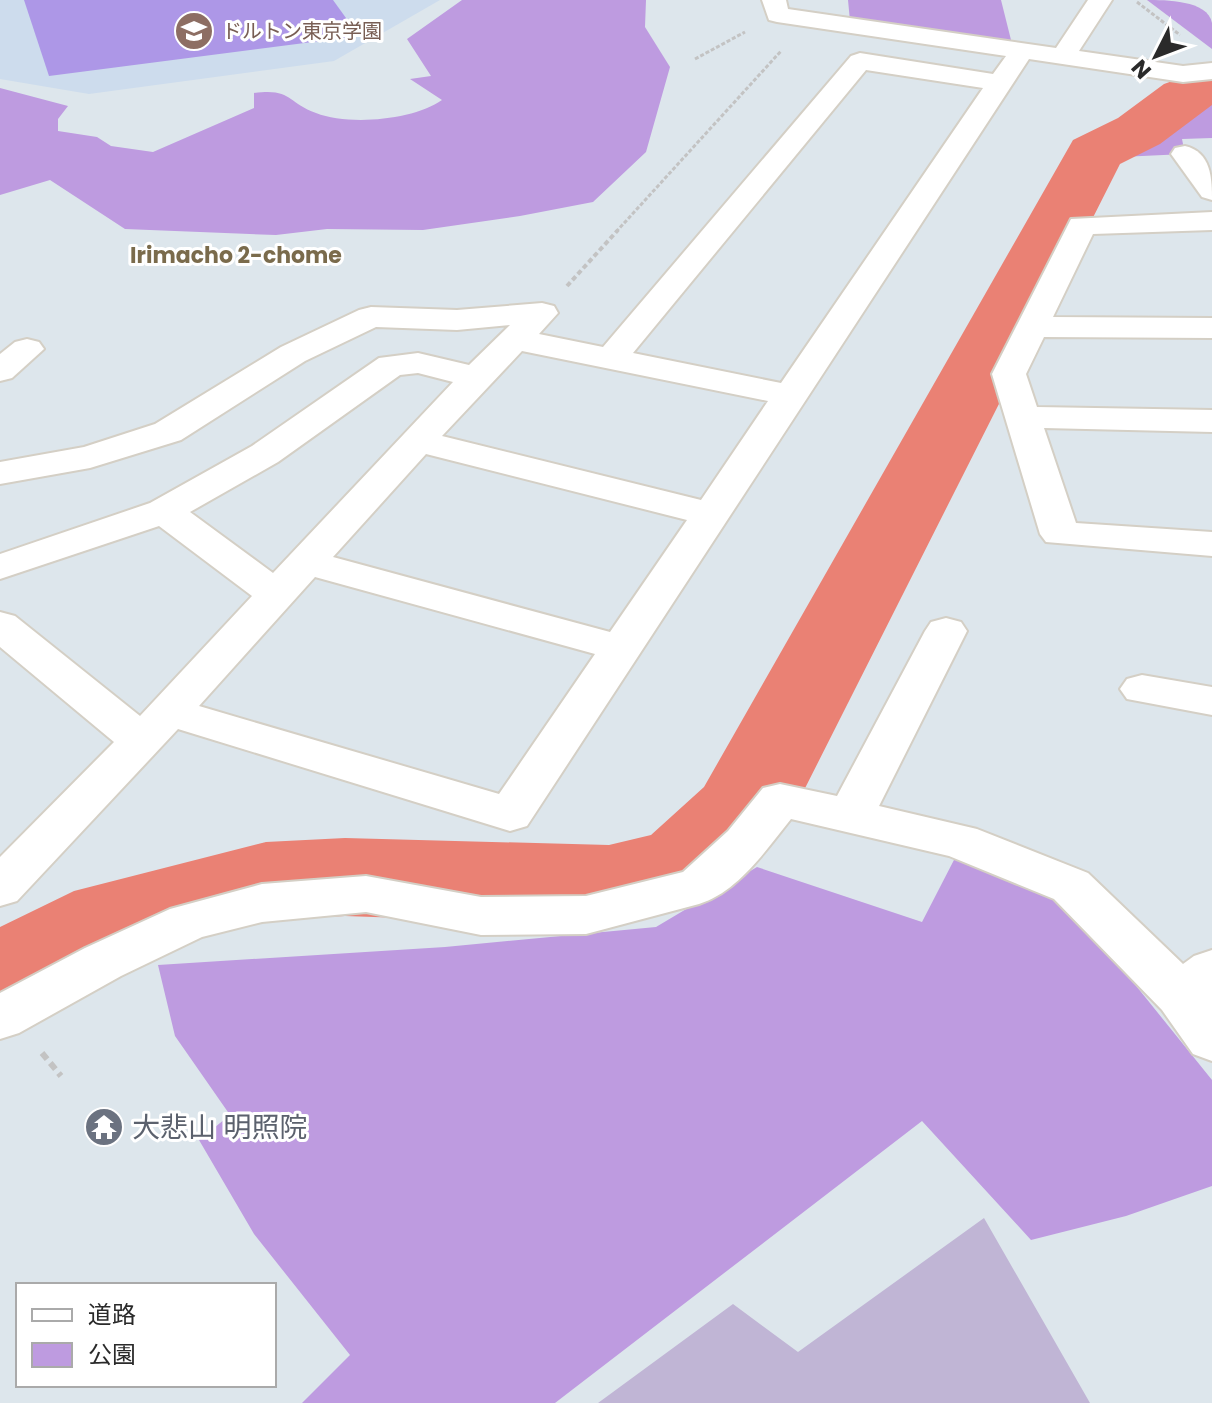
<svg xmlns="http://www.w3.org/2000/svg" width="1212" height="1403" viewBox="0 0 1212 1403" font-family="Poppins,'Noto Sans JP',sans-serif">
<rect width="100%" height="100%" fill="#dde6ec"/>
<path fill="#cddced" d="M 0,0 L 440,0 L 334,61 L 89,94 L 0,79 Z"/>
<g fill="#be9be0">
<path d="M 462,0 L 646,0 L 645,27 L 670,67 L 646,152 L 593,202 L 520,216 L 423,230 L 327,229 L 276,235 L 125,229 L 50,180 L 0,195 L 0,88 L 68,106 L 58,119 L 58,131 L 97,137 L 111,146 L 153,152 L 254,108 L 254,93 C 292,88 286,102 316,113 C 349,126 414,120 442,100 L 410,79 L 431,76 L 407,39 Z"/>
<path d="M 848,0 L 1001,0 L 1012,44 L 850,21 Z"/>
<path d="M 1147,0 C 1165,0 1208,0 1212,23 C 1212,31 1212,41 1212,49 Z"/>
<path d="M 1212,94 L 1212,138 L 1182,139 L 1185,154 L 1099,158 L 1146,134 L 1192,102 Z"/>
<path d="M 955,858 L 1062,894 L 1212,1080 L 1212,1186 L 1126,1216 L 1031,1240 L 922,1121 L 555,1403 L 302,1403 L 350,1355 L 254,1234 L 199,1140 L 230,1115 L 175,1036 L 158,965 L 445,947 L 656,927 L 757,867 L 922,922 Z"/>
</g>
<path fill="#c0b5d5" d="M 984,1218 L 1090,1403 L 598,1403 L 733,1304 L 798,1352 Z"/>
<path fill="#ad97e7" d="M 24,0 L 333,0 L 359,36 L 49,76 Z"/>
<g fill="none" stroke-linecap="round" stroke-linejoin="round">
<path fill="#ea8174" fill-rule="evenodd" d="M 1212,67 L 1212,105 L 1160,144 L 1120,164 L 793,812 L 777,838 L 724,891 L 609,925 L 345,916 L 266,920 L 145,953 L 68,994 L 40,1012 L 0,1025 L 0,927 L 74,891 L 266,842 L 345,838 L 609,845 L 651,835 L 704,787 L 1073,140 L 1118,118 L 1164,84 Z"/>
<defs>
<g id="minor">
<path d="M 762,0 L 786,0 L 788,9 L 1056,48 L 1088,0 L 1112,0 L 1079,51 L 1183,66 L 1212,63 L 1212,79 L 1183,82 L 1029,59 L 527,826 L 510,831 L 178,729 L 17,901 L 0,906 L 0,857 L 114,742 L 0,647 L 0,612 L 15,616 L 140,716 L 252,596 L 159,526 L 0,579 L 0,554 L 150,503 L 252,446 L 379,358 L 418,353 L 469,365 L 510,325 L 457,330 L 376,327 L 305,361 L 181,440 L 90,468 L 0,484 L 0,462 L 84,447 L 155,424 L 281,347 L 359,310 L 371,307 L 457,310 L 542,303 L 554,306 L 558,313 L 539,334 L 603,347 L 851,56 L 860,53 L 993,74 L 1006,56 L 777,22 L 769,20 ZM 866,70 L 983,88 L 781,383 L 633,353 ZM 522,351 L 768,401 L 701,500 L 442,436 ZM 418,373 L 453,382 L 273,573 L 190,512 L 278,462 L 400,375 ZM 426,454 L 687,520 L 610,632 L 333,557 ZM 315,577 L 595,654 L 499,794 L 199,706 Z"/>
<path d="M 1185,146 C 1211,152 1212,178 1212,200 L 1202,197 L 1171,154 L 1175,148 Z"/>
<path d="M 1212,212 L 1212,230 L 1093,234 L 1053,317 L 1212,318 L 1212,338 L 1044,337 L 1026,374 L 1037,407 L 1212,410 L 1212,432 L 1044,428 L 1076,523 L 1212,532 L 1212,556 L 1046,542 L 1040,534 L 992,374 L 1071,219 Z"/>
<path d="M 27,339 L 39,342 L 44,349 L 12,378 L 0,381 L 0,354 L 15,342 Z"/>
<path d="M 946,618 L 961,622 L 967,631 L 879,806 L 977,829 L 1088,873 L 1183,964 L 1194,956 L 1212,950 L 1212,1061 L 1193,1054 L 1162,1010 L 1054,899 L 949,856 L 791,819 C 766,850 738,892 699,904 L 586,934 L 481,935 L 366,912 L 262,922 L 202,937 L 121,976 L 19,1033 L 0,1039 L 0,993 L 85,948 L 170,909 L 262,884 L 366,876 L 481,897 L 586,896 L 683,872 L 728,831 L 763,788 L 780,784 L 837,796 L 925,631 L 931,622 Z"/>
<path d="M 1142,675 L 1212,687 L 1212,715 L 1127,699 L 1120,689 L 1127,679 Z"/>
</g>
</defs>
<use href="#minor" stroke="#d4cfc5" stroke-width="4"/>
<g stroke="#c3c3c3" stroke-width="3" stroke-dasharray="4 2" stroke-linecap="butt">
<path d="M 1137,2 L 1180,35"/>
<path d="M 695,59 L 745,32"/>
<path d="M 616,232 L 781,51"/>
</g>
<path stroke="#c3c3c3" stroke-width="4" stroke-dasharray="5 3" stroke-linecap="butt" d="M 567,286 L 618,230"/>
<path stroke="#c3c3c3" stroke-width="6" stroke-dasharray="8 5" stroke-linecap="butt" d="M 42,1053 L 61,1076"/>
<use href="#minor" fill="#fff" fill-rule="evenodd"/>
</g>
<defs>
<symbol id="school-disc" viewBox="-11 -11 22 22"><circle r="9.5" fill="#8d6e63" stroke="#fff"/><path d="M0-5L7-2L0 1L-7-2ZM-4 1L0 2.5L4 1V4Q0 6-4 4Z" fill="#fff"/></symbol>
<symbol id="temple-disc" viewBox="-11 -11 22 22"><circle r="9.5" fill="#6b7280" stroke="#fff"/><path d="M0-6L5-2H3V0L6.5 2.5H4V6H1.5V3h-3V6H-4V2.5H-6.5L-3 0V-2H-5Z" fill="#fff"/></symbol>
</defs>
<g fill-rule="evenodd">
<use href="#school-disc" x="172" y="9" width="44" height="44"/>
<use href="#temple-disc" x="82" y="1105" width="44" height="44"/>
</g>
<g text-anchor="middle" stroke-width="6" stroke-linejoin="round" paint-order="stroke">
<g font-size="20" fill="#785e54" stroke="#fff" text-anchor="start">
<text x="222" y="38">ドルトン東京学園</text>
</g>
<g font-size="22" font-weight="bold" fill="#7a6b4c" stroke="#fff">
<text x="236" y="263">Irimacho 2-chome</text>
</g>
<g font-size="28" fill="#5b616d" stroke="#fff" text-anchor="start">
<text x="132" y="1137">大悲山 明照院</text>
</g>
</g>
<rect x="16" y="1283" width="260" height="104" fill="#ffffff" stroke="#aaaaaa" stroke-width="2"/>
<rect x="32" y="1309" width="40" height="12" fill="#ffffff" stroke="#aaaaaa" stroke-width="2"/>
<text x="88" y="1323" font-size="24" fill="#2a2a2a">道路</text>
<rect x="32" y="1343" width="40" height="24" fill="#be9be0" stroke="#aaaaaa" stroke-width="2"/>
<text x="88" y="1363" font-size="24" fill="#2a2a2a">公園</text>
<g transform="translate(1156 56) rotate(228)" stroke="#ffffff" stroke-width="6" paint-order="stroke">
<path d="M0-6L14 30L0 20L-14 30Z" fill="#2a2a2a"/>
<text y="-12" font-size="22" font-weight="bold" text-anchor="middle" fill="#2a2a2a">N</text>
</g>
</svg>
